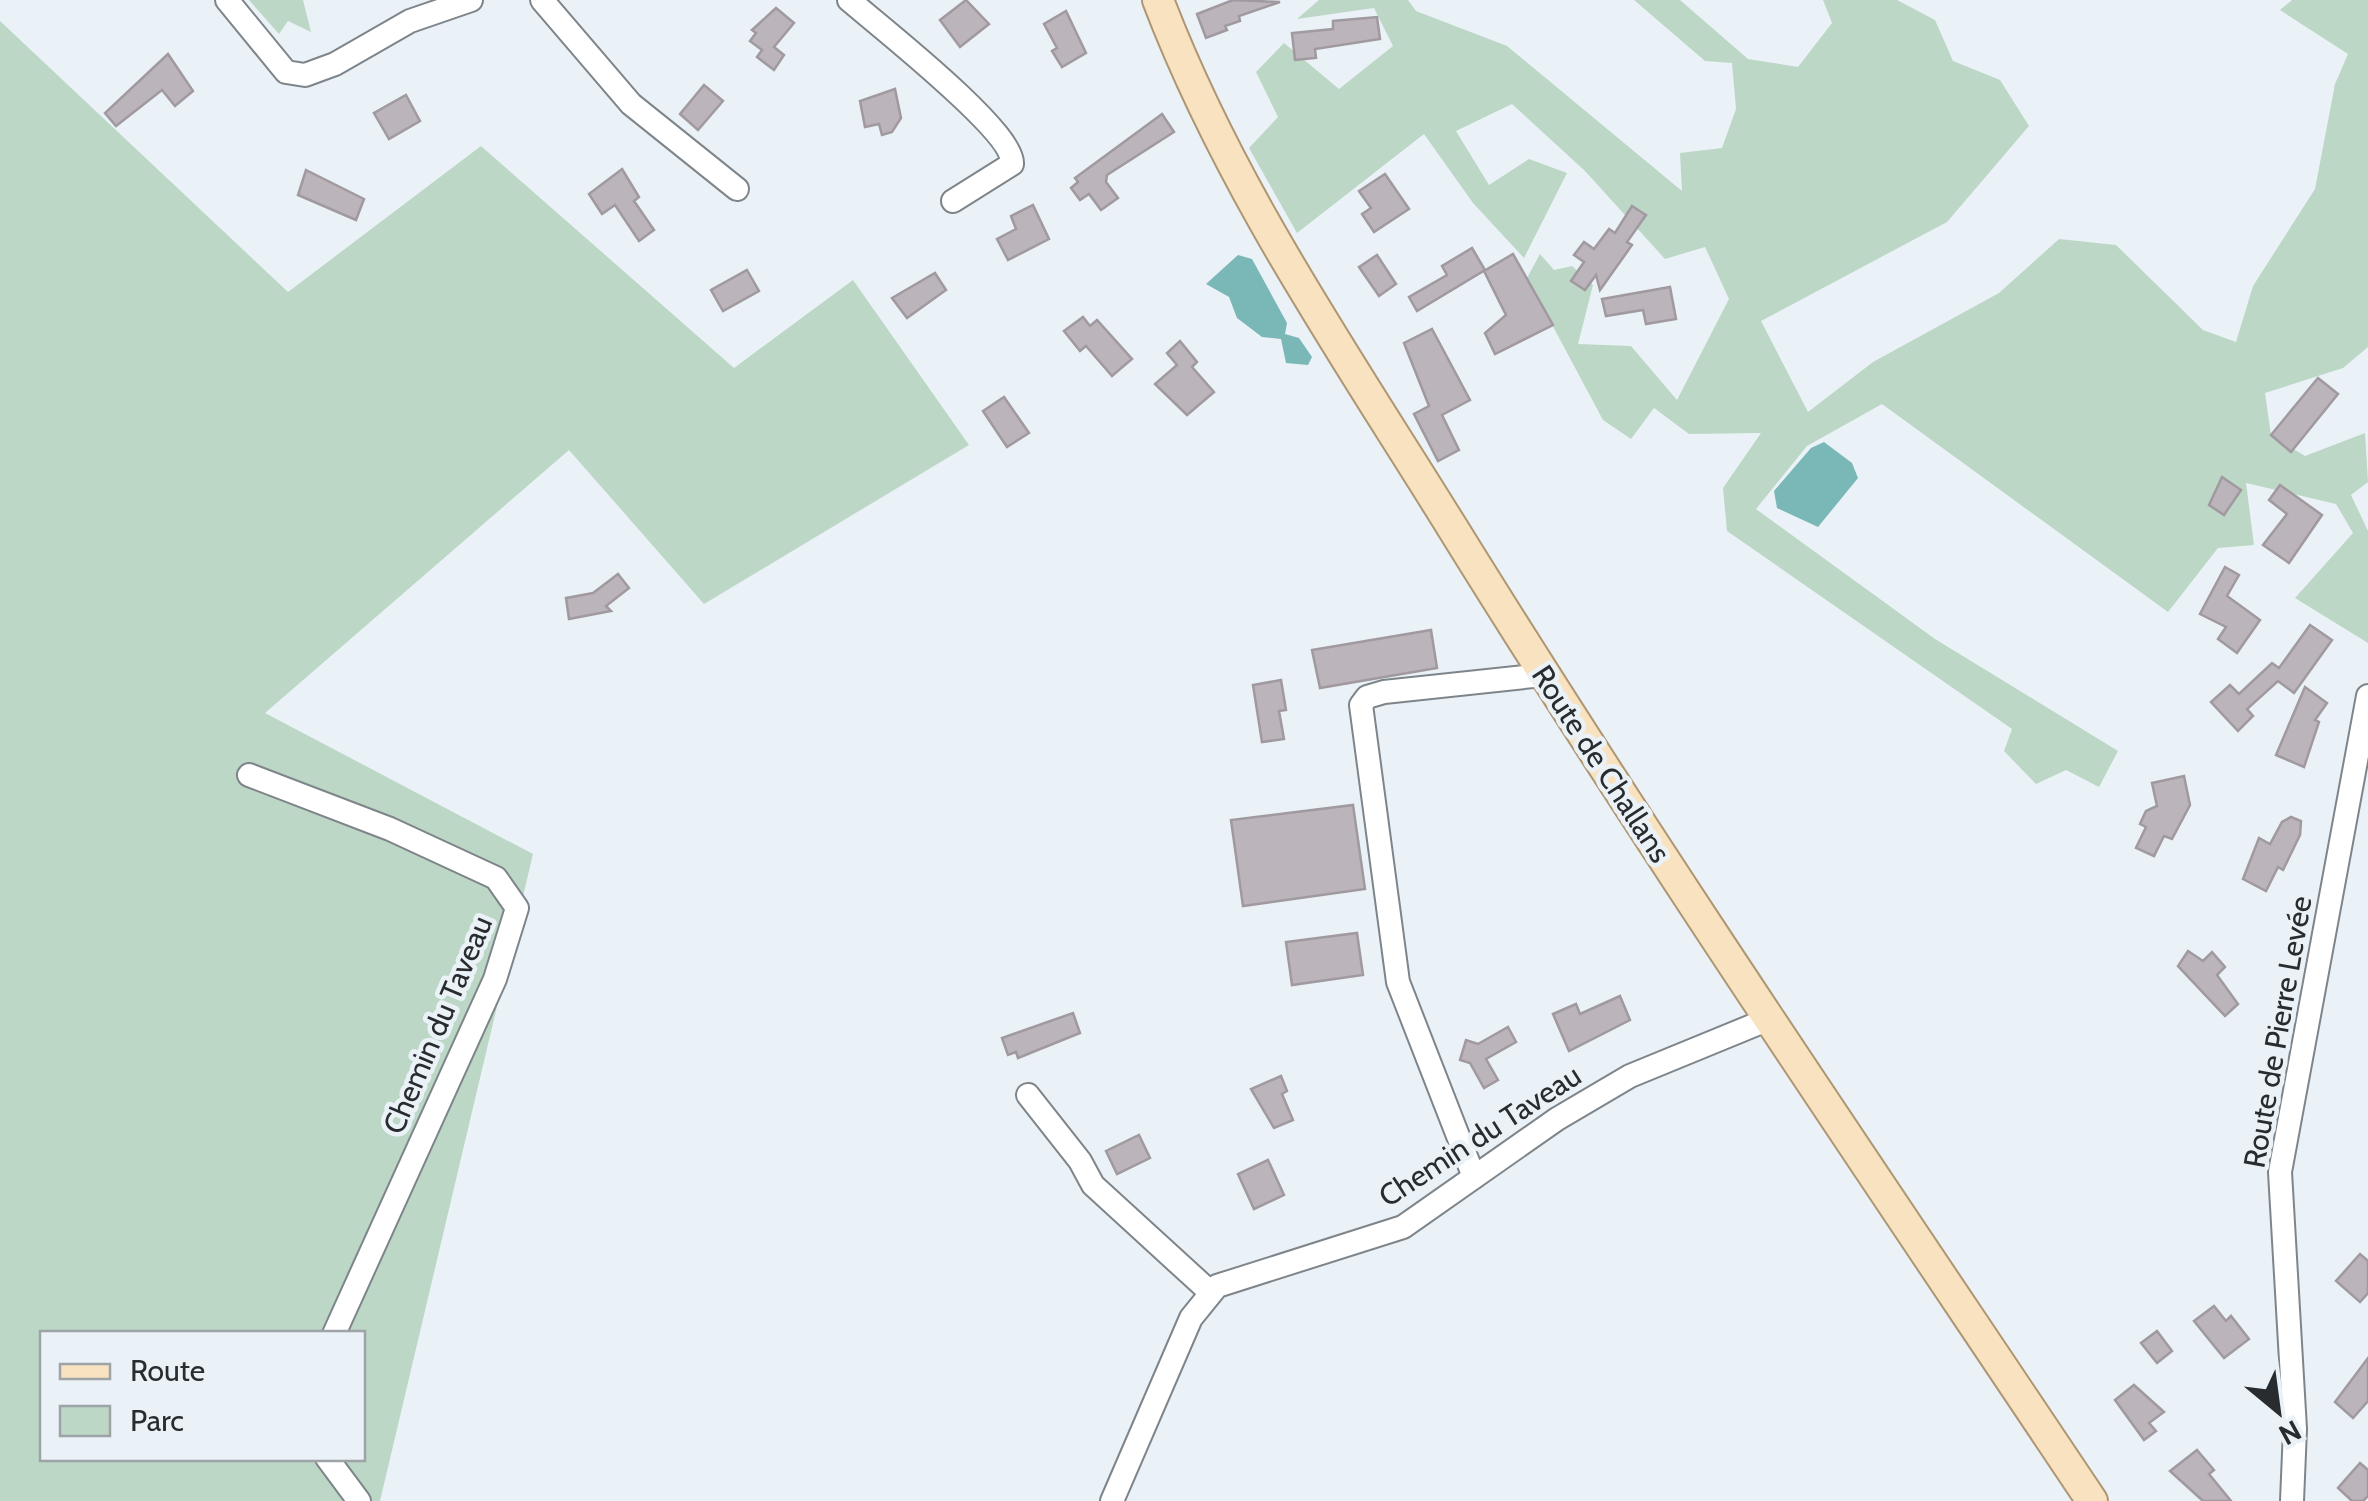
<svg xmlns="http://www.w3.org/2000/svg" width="2368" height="1501" viewBox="0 0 2368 1501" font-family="Cabin,sans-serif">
<rect width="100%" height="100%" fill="#eaf2f8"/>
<g fill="#bcd7c5" fill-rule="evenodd">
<path d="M 249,0 L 303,0 L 311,32 L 288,21 L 279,34 Z"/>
<path d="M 1319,0 L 1408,0 L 1416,11 L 1507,46 L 1682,191 L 1680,153 L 1722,148 L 1736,109 L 1732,63 L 1705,61 L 1634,0 L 1680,0 L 1748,59 L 1798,67 L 1832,23 L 1823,0 L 1897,0 L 1935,20 L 1953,61 L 2000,80 L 2029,126 L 1947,222 L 1761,321 L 1808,412 L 1873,362 L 1999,293 L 2059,239 L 2116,245 L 2203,330 L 2236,342 L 2253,286 L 2315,189 L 2335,84 L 2348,54 L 2280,10 L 2292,0 L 2368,0 L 2368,347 L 2343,368 L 2265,393 L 2271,435 L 2305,456 L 2365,433 L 2368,482 L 2351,495 L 2368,531 L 2368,643 L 2295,598 L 2353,533 L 2336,504 L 2246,483 L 2254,545 L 2218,548 L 2168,612 L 1882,404 L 1807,446 L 1756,509 L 1935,639 L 2118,751 L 2099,787 L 2066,770 L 2036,784 L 2004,751 L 2012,729 L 1727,531 L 1723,488 L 1761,433 L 1689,434 L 1654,408 L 1631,439 L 1603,420 L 1527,278 L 1540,254 L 1554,270 L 1572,266 L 1593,285 L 1578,344 L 1631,346 L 1677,400 L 1729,299 L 1705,247 L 1665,259 L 1585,171 L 1512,104 L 1456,131 L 1489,185 L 1529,159 L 1567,173 L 1524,258 L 1473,203 L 1424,134 L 1297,233 L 1249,148 L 1278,117 L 1256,72 L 1284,43 L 1339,89 L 1393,46 L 1374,8 L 1297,19 Z"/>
<path d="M 0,21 L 288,292 L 481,146 L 734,368 L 853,280 L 969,445 L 704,604 L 569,450 L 265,713 L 533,854 L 380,1501 L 0,1501 ZM 42,1334 L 362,1334 L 362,1458 L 42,1458 Z"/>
</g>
<g fill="#7ab7b7">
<path d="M 1238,255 L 1252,259 L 1287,323 L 1285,334 L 1299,338 L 1312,357 L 1308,365 L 1286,363 L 1281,339 L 1262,337 L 1237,318 L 1229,297 L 1206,284 Z"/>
<path d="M 1824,442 L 1852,463 L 1858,478 L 1818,527 L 1777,508 L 1774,491 L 1811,448 Z"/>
</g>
<g fill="#bbb4ba" stroke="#a0999f" stroke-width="2.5">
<path d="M 966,0 L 989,24 L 960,47 L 940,20 Z"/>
<path d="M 1233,0 L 1280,2 L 1239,16 L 1240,21 L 1225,26 L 1227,30 L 1206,38 L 1197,14 Z"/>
<path d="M 776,8 L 794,23 L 774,47 L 784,55 L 774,70 L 757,57 L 762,50 L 750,41 L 756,33 L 752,30 Z"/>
<path d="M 1066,11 L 1086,53 L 1062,67 L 1052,51 L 1057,48 L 1044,24 Z"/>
<path d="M 1377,17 L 1380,39 L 1315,49 L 1316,58 L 1295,60 L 1292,33 L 1333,29 L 1333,21 Z"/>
<path d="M 168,54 L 193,91 L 175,106 L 162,90 L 116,126 L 105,113 Z"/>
<path d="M 704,85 L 723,101 L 698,130 L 680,114 Z"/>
<path d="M 895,89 L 901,118 L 892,132 L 882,135 L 879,124 L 865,127 L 860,101 Z"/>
<path d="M 406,95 L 420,121 L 389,139 L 374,113 Z"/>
<path d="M 1162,114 L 1174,132 L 1107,175 L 1106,182 L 1118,198 L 1101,210 L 1089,194 L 1080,200 L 1071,188 L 1078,182 L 1075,178 Z"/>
<path d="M 622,169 L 639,197 L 634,201 L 654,230 L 639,241 L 615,205 L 602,214 L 589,194 Z"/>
<path d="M 306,170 L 364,199 L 356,220 L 298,195 Z"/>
<path d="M 1385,174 L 1409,209 L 1374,232 L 1362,214 L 1371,208 L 1359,191 Z"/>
<path d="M 1033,205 L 1049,239 L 1008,260 L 997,239 L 1016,229 L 1011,216 Z"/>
<path d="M 1632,206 L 1646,215 L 1627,242 L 1632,245 L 1600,290 L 1596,275 L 1585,290 L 1571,281 L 1584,262 L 1574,255 L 1584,242 L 1594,249 L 1609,229 L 1615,233 Z"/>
<path d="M 1472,248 L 1485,270 L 1417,311 L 1409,297 L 1447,275 L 1442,266 Z"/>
<path d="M 1513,254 L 1553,325 L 1495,354 L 1485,333 L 1506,315 L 1484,271 Z"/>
<path d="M 1377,255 L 1396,284 L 1379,296 L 1359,267 Z"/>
<path d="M 747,270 L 759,291 L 723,311 L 711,290 Z"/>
<path d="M 935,273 L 946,290 L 907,318 L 892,298 Z"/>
<path d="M 1670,287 L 1676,319 L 1646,324 L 1643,310 L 1606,316 L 1602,299 Z"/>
<path d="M 1083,317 L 1090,326 L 1097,320 L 1132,359 L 1112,376 L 1086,346 L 1080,351 L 1064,331 Z"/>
<path d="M 1432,329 L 1470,400 L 1442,415 L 1459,450 L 1438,461 L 1414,414 L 1429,406 L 1404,343 Z"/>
<path d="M 1180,341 L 1197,362 L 1192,367 L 1214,392 L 1187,415 L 1155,384 L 1177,365 L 1167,353 Z"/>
<path d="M 2318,378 L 2338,394 L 2291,452 L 2271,435 Z"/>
<path d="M 1004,397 L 1029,433 L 1007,447 L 983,411 Z"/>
<path d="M 2222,477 L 2241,490 L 2224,515 L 2209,505 Z"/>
<path d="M 2280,485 L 2322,515 L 2289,563 L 2263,545 L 2287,514 L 2269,500 Z"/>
<path d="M 2225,567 L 2239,575 L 2227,596 L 2260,620 L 2237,653 L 2218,639 L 2226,627 L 2200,614 Z"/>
<path d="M 618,574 L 629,588 L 606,606 L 611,611 L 569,619 L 566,598 L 593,593 Z"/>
<path d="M 2310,625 L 2332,640 L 2294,693 L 2278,681 L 2247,709 L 2253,716 L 2238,731 L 2211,702 L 2230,685 L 2239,694 L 2272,663 L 2279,668 Z"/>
<path d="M 1431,630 L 1437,668 L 1320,688 L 1312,650 Z"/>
<path d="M 1281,680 L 1286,710 L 1279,711 L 1284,739 L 1262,742 L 1253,685 Z"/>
<path d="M 2305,687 L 2327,703 L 2315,720 L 2319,722 L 2304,767 L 2276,755 Z"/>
<path d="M 2184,776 L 2190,805 L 2172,839 L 2164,836 L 2154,856 L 2136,848 L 2146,827 L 2140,824 L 2146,811 L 2157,806 L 2152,783 Z"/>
<path d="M 1353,805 L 1365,889 L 1243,906 L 1231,820 Z"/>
<path d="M 2291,817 L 2301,821 L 2300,835 L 2283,870 L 2278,867 L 2266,891 L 2243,879 L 2259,838 L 2270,844 L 2282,822 Z"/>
<path d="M 1357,933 L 1363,975 L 1292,985 L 1286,942 Z"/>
<path d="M 2188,951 L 2203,961 L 2212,952 L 2225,967 L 2217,975 L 2238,1004 L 2225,1016 L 2178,966 Z"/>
<path d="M 1620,996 L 1630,1020 L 1569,1051 L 1553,1014 L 1576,1004 L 1580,1014 Z"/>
<path d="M 1073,1013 L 1080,1033 L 1018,1058 L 1016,1052 L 1008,1055 L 1002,1038 Z"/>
<path d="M 1508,1027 L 1516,1042 L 1486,1059 L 1498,1080 L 1484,1088 L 1470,1063 L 1460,1060 L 1466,1040 L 1478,1044 Z"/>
<path d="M 1281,1076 L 1287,1091 L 1282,1094 L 1293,1120 L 1274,1128 L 1251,1089 Z"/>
<path d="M 1139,1135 L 1150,1158 L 1117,1174 L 1106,1151 Z"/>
<path d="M 1268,1160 L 1284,1195 L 1254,1209 L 1238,1174 Z"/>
<path d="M 2360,1254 L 2368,1261 L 2368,1293 L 2360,1302 L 2336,1281 Z"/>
<path d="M 2214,1306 L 2226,1321 L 2231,1316 L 2249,1339 L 2224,1358 L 2194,1321 Z"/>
<path d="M 2157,1331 L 2172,1351 L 2157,1363 L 2141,1343 Z"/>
<path d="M 2368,1358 L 2368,1401 L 2353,1418 L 2335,1402 Z"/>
<path d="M 2134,1385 L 2164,1412 L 2149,1423 L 2156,1431 L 2144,1440 L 2115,1400 Z"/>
<path d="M 2197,1450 L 2214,1470 L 2209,1474 L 2231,1501 L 2203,1501 L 2170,1471 Z"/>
<path d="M 2360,1463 L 2368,1470 L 2368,1496 L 2363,1501 L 2352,1501 L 2338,1488 Z"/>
</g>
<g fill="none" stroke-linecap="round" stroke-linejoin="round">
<defs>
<g id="minor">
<path d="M 227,0 L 286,72 L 305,75 L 335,64 L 410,21 L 471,0"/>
<path d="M 542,0 L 631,104 L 737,189"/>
<path d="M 849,0 C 878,25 1015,132 1012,164 L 953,201"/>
<path d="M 249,775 L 390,829 L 496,878 L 517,908 L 495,979 L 334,1334"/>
<path d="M 1028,1095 L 1080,1161 L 1093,1185 L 1210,1292"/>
<path d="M 1474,1177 L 1398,982 L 1361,705 L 1367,697 L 1384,692 L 1543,675"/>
<path d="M 327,1458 L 359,1501"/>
<path d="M 1112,1501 L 1191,1318 L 1217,1286 L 1403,1227 L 1557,1119 L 1630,1076 L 1769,1019"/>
<path d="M 2292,1501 L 2295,1429 L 2280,1172 L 2368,696"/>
</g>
<path id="major" d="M 1158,0 C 1230,189 1346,356 1452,527 C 1657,858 1876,1178 2092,1501"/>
</defs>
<use href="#minor" stroke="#7e858a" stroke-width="26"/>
<use href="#major" stroke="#ae9672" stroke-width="34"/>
<use href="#minor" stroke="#fff" stroke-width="22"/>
<use href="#major" stroke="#f9e2c0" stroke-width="30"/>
</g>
<g text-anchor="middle" stroke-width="9" stroke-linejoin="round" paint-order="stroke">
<g font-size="30" fill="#292c2e" stroke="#eaf2f8">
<text transform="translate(1601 764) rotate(57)" y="10">Route de Challans</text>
<text transform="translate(438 1025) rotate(-67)" y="10">Chemin du Taveau</text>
<text transform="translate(2278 1032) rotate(-80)" y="10">Route de Pierre Levée</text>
<text transform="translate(1480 1136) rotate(-33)" y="10">Chemin du Taveau</text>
</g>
</g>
<rect x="40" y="1331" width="325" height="130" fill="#eaf2f8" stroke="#9da3a7" stroke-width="2.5"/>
<rect x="60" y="1364" width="50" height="15" fill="#f9e2c0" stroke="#9da3a7" stroke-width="2.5"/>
<text x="130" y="1381" font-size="30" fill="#292c2e">Route</text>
<rect x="60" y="1406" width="50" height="30" fill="#bcd7c5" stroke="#9da3a7" stroke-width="2.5"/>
<text x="130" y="1431" font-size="30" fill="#292c2e">Parc</text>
<g transform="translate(2278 1411) rotate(151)" stroke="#eaf2f8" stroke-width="8" paint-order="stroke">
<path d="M0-8L18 38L0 25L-18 38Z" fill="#292c2e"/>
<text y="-15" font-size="28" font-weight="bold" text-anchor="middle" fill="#292c2e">N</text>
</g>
</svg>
